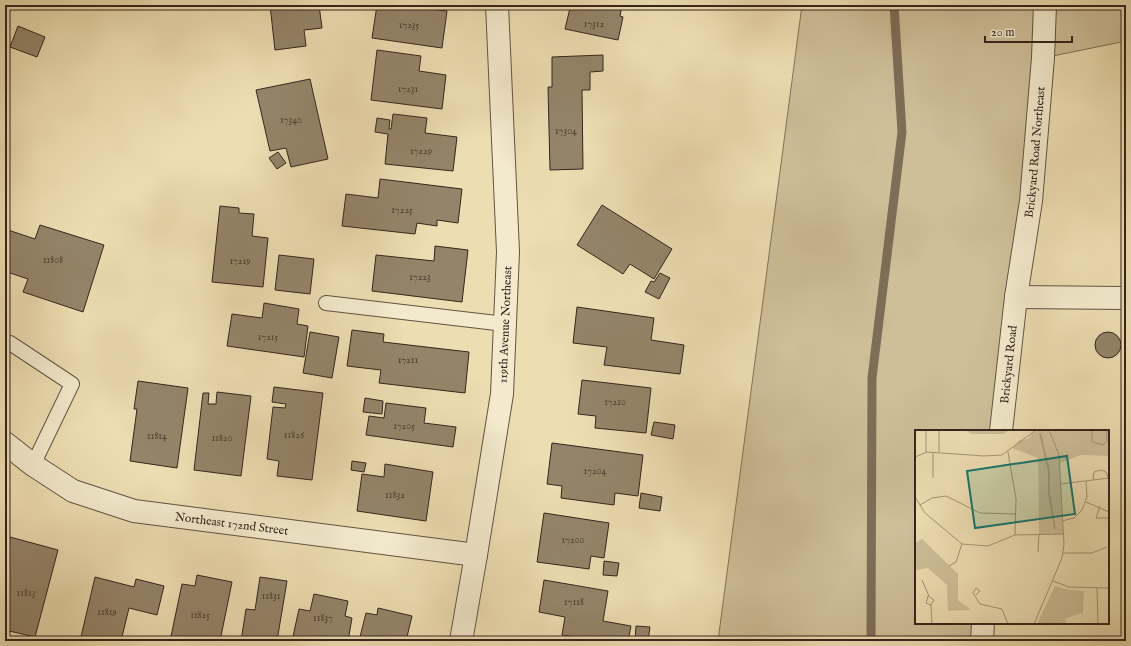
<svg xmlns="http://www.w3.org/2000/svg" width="1131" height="646" viewBox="0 0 1131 646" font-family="'IM FELL English',serif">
<rect width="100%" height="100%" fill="#eddeb2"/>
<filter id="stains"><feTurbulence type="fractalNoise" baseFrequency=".005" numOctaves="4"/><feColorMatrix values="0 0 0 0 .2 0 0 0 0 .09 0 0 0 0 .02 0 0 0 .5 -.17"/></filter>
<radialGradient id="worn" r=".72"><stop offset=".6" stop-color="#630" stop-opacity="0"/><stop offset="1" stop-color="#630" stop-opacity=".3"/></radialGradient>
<path fill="#cebf99" stroke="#81725b" d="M 802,5 L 1126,5 L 1126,41 L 1043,58 L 1001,431 L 916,431 L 916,623 L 983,623 L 982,641 L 718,641 Z"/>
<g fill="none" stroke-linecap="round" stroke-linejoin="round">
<path stroke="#7d6e58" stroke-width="9" d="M 871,641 L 872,378 L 902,132 L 894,5"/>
</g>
<g fill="#94856a" stroke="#34251d">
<path d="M 270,5 L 319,5 L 322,28 L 304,30 L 306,46 L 275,50 Z"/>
<path d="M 377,5 L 423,5 L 423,8 L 447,11 L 442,48 L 372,38 Z"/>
<path d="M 558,5 L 622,5 L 620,16 L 623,17 L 618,40 L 565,29 L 570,8 Z"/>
<path d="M 18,26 L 45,37 L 37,57 L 10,47 Z"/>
<path d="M 377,50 L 421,56 L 419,71 L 446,75 L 442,109 L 371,100 Z"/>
<path d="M 603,55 L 603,71 L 590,72 L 590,90 L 582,90 L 583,169 L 550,170 L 548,87 L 552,87 L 552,57 Z"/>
<path d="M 310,79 L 328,159 L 291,167 L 286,148 L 270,151 L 256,90 Z"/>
<path d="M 393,114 L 427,118 L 425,133 L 457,137 L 453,171 L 385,164 L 388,134 L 375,132 L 377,118 L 390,120 L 389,129 L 391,129 Z"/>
<path d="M 278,152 L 286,163 L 277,169 L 269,158 Z"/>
<path d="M 380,179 L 462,189 L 458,223 L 437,220 L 437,226 L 417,223 L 415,234 L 342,226 L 346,194 L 378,198 Z"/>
<path d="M 602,205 L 672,249 L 654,279 L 630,264 L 623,274 L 577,245 Z"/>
<path d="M 220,206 L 239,208 L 239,213 L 254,214 L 252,236 L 268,238 L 263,287 L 212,282 Z"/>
<path d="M 40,225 L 104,245 L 83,312 L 23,292 L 28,279 L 7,272 L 5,279 L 5,229 L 35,239 Z"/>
<path d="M 435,246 L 468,250 L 462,302 L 372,291 L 376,255 L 434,261 Z"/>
<path d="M 279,255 L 314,259 L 310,294 L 275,290 Z"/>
<path d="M 660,273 L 670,278 L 659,299 L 645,292 L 651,281 L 654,282 Z"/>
<path d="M 264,303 L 299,309 L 297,324 L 308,326 L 304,357 L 227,346 L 232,314 L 262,318 Z"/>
<path d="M 577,307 L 654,318 L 651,340 L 684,345 L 680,374 L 604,365 L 607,347 L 573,343 Z"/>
<path d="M 352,330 L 384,334 L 383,342 L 469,352 L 465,393 L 379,383 L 381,370 L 347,366 Z"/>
<path d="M 310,332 L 339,337 L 332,378 L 303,373 Z"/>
<circle cx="1108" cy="345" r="13"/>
<path d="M 582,380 L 651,388 L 646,433 L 595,428 L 596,416 L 578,414 Z"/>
<path d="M 138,381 L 188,388 L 177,468 L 130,461 L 137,409 L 134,409 Z"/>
<path d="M 274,387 L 323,393 L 312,480 L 277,476 L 279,461 L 267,459 L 273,407 L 285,408 L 286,404 L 272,402 Z"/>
<path d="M 217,392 L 251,396 L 241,476 L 194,470 L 203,393 L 209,393 L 208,404 L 216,404 Z"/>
<path d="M 365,398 L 383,401 L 382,414 L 363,412 Z"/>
<path d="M 386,403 L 426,408 L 424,423 L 456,427 L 453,447 L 366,435 L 369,416 L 384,418 Z"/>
<path d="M 654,422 L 675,425 L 673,439 L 651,435 Z"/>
<path d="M 552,443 L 643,455 L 638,496 L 615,493 L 614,505 L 561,498 L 562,486 L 547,484 Z"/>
<path d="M 352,461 L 366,463 L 364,472 L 351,470 Z"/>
<path d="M 385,464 L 433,472 L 426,521 L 357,511 L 362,474 L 384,477 Z"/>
<path d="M 641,493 L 662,497 L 660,511 L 639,508 Z"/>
<path d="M 544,513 L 609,523 L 604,558 L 591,556 L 589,569 L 537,562 Z"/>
<path d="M 10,537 L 58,550 L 35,637 L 5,630 L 5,555 Z"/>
<path d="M 604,561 L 619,563 L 617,576 L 603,575 Z"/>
<path d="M 197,575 L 232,582 L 220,641 L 170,641 L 182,584 L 195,586 Z"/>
<path d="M 95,577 L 134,587 L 136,579 L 164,586 L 157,615 L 129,608 L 121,641 L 80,641 Z"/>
<path d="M 260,577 L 287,581 L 277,641 L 241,641 L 246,609 L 255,610 Z"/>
<path d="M 544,580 L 608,591 L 603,621 L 631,626 L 628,641 L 601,641 L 562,635 L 565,617 L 539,612 Z"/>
<path d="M 314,594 L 348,601 L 345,616 L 352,618 L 348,641 L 292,641 L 299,609 L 310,611 Z"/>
<path d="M 378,608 L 412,616 L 406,641 L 359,641 L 366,613 L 377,615 Z"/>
<path d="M 636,626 L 650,627 L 648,641 L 635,641 Z"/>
</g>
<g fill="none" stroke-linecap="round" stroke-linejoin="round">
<defs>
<g id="service">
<path d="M 326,303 L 505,324"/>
<path d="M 10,343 L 72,384 L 33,465"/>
</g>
<g id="minor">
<path d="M 1016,297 L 1126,298"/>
<path id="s1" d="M 5,443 L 33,465 L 73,491 L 134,511 L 476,555"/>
<path id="s2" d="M 461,641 L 476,555 L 502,394 L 508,252 L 497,5"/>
</g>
<g id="tertiary">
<path id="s3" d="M 1001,431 L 1016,297 L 1031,201 L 1043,58 L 1045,5"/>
<path d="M 982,641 L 983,623"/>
</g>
</defs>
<use href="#service" stroke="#625342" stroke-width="16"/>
<use href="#minor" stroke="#625342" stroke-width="24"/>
<use href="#tertiary" stroke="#625342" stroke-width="24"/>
<use href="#service" stroke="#f3eacd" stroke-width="14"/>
<use href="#minor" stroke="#f3eacd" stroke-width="22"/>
<use href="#tertiary" stroke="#f3eacd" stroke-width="22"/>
</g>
<g text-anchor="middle" stroke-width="3.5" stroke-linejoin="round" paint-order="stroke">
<g font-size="10" fill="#4c3d30">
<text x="594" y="27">17312</text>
<text x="409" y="28">17235</text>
<text x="408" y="92">17231</text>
<text x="291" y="123">17340</text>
<text x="566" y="134">17304</text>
<text x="421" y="154">17229</text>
<text x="402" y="213">17225</text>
<text x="53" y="263">11808</text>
<text x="240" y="264">17219</text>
<text x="420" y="280">17223</text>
<text x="268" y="340">17215</text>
<text x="408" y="363">17211</text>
<text x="615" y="405">17210</text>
<text x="404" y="429">17205</text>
<text x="294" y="438">11826</text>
<text x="157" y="439">11814</text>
<text x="222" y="441">11820</text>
<text x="595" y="474">17204</text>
<text x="395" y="498">11832</text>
<text x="573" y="543">17200</text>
<text x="26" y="596">11813</text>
<text x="271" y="599">11831</text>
<text x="574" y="605">17118</text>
<text x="107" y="615">11819</text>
<text x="200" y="618">11825</text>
<text x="323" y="621">11837</text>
</g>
<g font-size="12" fill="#34251d" stroke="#f3eacd">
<text dy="4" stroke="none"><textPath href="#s3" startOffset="281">Brickyard Road Northeast</textPath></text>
<text dy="4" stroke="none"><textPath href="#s2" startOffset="320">119th Avenue Northeast</textPath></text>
<text dy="4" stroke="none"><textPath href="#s3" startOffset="67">Brickyard Road</textPath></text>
<text dy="4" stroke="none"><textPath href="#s1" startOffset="246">Northeast 172nd Street</textPath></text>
</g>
</g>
<g transform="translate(915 430)">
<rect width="194" height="194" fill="#eddeb2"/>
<path d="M 50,0 L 94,0 L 89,4 L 56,4 ZM 124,0 L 133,0 L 136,3 L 137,0 L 194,0 L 194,26 L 166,25 L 145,33 L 148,104 L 124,104 L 123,28 L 97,18 L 105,10 L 113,9 L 118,2 ZM 7,109 L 43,144 L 43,170 L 56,180 L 33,181 L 32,155 L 13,138 L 0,140 L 0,113 ZM 140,156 L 154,160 L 169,161 L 168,183 L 151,188 L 150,194 L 122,194 Z" fill="#cebf99"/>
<path fill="none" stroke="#ae9f7f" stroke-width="2" d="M 125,3 L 134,41 L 134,63 L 140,99"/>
<path fill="none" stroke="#a39476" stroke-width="1" d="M 177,0 L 177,12 L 188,15 L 192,11 L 191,0M 11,22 L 11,0M 18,22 L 18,48M 24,22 L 24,0M 93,22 L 101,69 L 100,105M 0,27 L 12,22 L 69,26 L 87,25 L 121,0M 178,50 L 179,42 L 186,40 L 191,42 L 193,48M 146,54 L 194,48M 0,67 L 10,83 L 47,114 L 73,116 L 100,105 L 148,104M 171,72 L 194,82M 5,75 L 17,68 L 31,66 L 65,83 L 101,84M 185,76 L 181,88 L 194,88M 147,91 L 159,88 L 167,80 L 172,67 L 171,51M 123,122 L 124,104M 148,123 L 177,123 L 192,117M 34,136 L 41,132 L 47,114M 7,150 L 14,166M 138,151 L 154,157 L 194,158M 182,158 L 183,194M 61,165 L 65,161 L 61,158 L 58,163 L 65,174 L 87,179 L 93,194M 16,175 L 11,173 L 13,166 L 19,170 L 16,175 L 17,194M 119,194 L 147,128 L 149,114 L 144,25 L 134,0"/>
<path fill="#0f766e" fill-opacity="0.15" stroke="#0f766e" stroke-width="2" d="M 152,26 L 160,84 L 60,98 L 52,41 Z"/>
<rect width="194" height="194" fill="none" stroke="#34251d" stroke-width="2"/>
</g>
<rect width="1131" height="646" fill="none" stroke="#eddeb2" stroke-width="20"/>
<rect x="6" y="6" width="1119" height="634" fill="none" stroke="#34251d" stroke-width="2"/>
<rect x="10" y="10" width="1111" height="626" fill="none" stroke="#34251d"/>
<path d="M985 36v6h87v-6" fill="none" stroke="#34251d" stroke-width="2"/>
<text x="991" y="36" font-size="12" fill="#34251d" stroke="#f3eacd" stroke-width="3" paint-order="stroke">20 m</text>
<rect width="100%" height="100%" filter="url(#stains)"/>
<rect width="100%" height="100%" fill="url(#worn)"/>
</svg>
